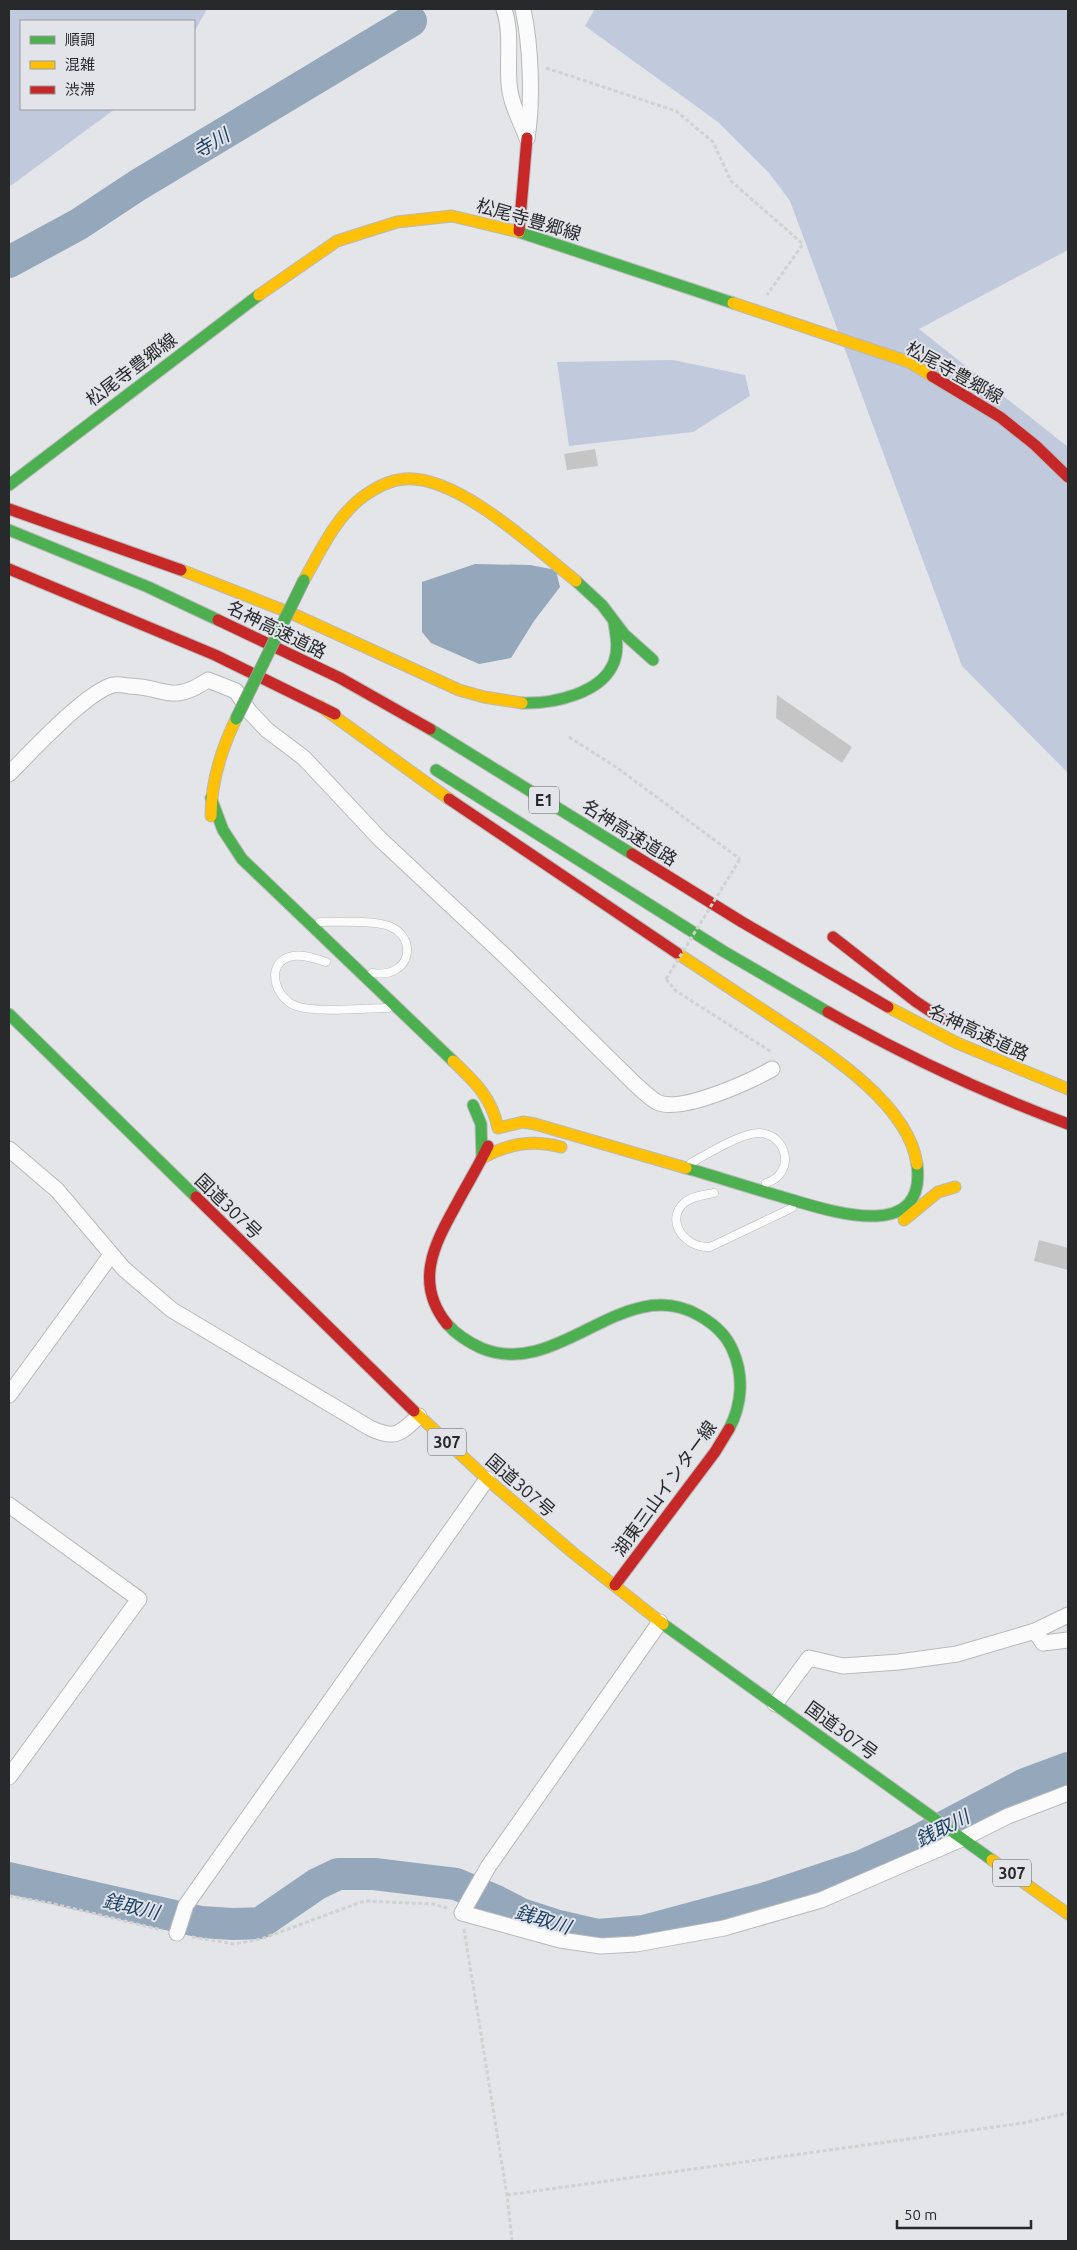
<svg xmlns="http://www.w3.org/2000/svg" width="1077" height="2250" font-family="Ubuntu,'Noto Sans JP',sans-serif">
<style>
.green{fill:#c1c9dc}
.water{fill:#95a7bb}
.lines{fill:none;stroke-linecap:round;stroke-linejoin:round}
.river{stroke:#95a7bb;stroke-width:32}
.building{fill:#c5c5c5}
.lane-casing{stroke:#b8b9bb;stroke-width:9}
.street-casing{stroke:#b8b9bb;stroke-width:17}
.fast-casing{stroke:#b8b9bb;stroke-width:13}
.slow-casing{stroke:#b8b9bb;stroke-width:13}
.jam-casing{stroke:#b8b9bb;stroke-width:13}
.path{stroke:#d0d1d1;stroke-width:3;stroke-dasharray:4 2.5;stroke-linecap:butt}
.lane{stroke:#fbfbfc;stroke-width:8}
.street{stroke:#fbfbfc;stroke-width:15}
.fast{stroke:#4caf50;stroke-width:11}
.slow{stroke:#ffc107;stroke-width:11}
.jam{stroke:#c62828;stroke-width:11}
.fast-bridge-casing{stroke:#9da196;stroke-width:13;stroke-linecap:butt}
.path-bridge{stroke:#d0d1d1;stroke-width:3;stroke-dasharray:4 2.5;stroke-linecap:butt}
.fast-bridge{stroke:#4caf50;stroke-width:11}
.labels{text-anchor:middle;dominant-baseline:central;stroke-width:4;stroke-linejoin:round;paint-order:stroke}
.shield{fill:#e2e4e9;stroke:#606164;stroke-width:1}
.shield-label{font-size:16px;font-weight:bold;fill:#28292b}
.street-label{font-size:18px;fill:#28292b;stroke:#e2e4e9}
.water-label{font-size:19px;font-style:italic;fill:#1b4167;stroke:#e2e4e9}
</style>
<rect width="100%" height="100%" fill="#e3e5e8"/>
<g class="green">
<path d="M9,9H207L194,32V21H21V109H115L9,187Z"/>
<path d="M595,9H1068V250L919,329L1068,447V773L962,666L790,201L769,173L718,122L585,26Z"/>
<path d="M673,360L745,375L750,396L693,432L569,446L557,362Z"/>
</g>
<path class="water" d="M475,564L530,565L556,570L560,587L534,621L511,658L479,664L431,643L422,632V582Z"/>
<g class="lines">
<g class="river">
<path d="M9,262L79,224L138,185L411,21"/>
<path d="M9,1878L201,1922L233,1924L260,1923L317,1884L338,1874H374L456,1884L496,1901L521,1914L555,1925L598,1935L644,1931L763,1899L859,1867L919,1840L1025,1784L1068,1768"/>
</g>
</g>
<g class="building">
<path d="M595,449L598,466L567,470L564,454Z"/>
<path d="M777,695L852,747L842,763L776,718Z"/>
<path d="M1039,1240L1068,1248V1270L1034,1261Z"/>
</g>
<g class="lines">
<g class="lane-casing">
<g id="lane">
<path d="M320,922C339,922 372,920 389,926C419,938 411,979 372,973"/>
<path d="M326,962C316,959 304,954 293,956C264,961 274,998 296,1006C315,1013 365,1008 388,1008"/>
<path d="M691,1163C707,1154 741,1133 759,1133C788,1134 796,1174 766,1183"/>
<path d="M714,1193C704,1195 692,1196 684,1203C664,1221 686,1249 710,1247L792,1208"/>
</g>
</g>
<g class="street-casing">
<g id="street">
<path d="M504,9C512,33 507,57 509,83C510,102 520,120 527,138"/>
<path d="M523,9C531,46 533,101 527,138"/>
<path d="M9,774C31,752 86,692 113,685C118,684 124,685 129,686C167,687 170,705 208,680L236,691L249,711L267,730L304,758L380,839L505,956L636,1085C642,1090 650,1098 657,1102C680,1114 751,1081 772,1069"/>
<path d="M9,1149L57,1190L124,1269L172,1310L370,1428C395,1440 400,1434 419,1416"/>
<path d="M9,1395L111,1255"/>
<path d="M9,1505L139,1599L9,1777"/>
<path d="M660,1622L488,1867L462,1913L560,1940L601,1946L636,1944L724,1928L821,1900L964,1838L1008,1816L1068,1793"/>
<path d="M1035,1631L1043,1643L1068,1640"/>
<path d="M775,1704L809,1658L843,1666L899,1662L957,1654L1035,1631L1068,1615"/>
<path d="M177,1933L186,1905L487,1479"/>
</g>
</g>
<g class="fast-casing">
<g id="fast">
<path d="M519,232L733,303"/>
<path d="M9,485L259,295"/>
<path d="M9,530L148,587L218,620"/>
<path d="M576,581L602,605L624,634L653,660"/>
<path d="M522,703C552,704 602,694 614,662C619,649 616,636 614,623"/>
<path d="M430,729L632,854"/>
<path d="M436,770L723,951L828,1012"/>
<path d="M211,798L223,830L242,859L453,1061"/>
<path d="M9,1014L196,1197"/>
<path d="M473,1105L481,1124L482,1158"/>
<path d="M686,1168C717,1177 748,1187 779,1196C821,1208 928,1248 917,1164"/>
<path d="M447,1324C456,1334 468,1342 481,1348C559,1381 624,1271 700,1316C714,1324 727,1336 733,1351C744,1376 742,1405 729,1429"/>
<path d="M663,1624L992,1860"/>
</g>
</g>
<g class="slow-casing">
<g id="slow">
<path d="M259,295L337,241L397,222L452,216L519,232"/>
<path d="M733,303L909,362L932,376"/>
<path d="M181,570L293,614L459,690L484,697L522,703"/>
<path d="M304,580C320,552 335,519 360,499C373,489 389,480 405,479C458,475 536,549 576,581"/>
<path d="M320,706L449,799"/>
<path d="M211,816C211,781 221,750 236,719"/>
<path d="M677,953C709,974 740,995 772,1016C820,1048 908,1101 917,1164"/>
<path d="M888,1007L957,1043L1068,1089"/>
<path d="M453,1061C474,1081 492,1098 498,1128L523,1122L535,1124L686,1168"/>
<path d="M482,1158C509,1144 531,1139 561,1147"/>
<path d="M904,1220L938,1192L955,1187"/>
<path d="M414,1411L487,1479L572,1552L663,1624"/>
<path d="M992,1860L1068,1914"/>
</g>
</g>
<g class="jam-casing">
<g id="jam">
<path d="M519,231L527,138"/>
<path d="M932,376L1000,417L1035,445L1068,477"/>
<path d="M9,509L181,570"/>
<path d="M9,569L215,655L335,714"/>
<path d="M218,620L340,678L430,729"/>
<path d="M449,799L677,953"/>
<path d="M632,854L742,922L888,1007"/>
<path d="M833,937L915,1001L942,1019"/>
<path d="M828,1012C905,1056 985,1093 1068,1124"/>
<path d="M196,1197L414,1411"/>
<path d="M447,1324C414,1283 434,1245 455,1207C466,1186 478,1167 488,1146"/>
<path d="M615,1585L715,1452L729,1429"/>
</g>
</g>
<g class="path">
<path d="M546,68L676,111L713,142L731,181L803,244L767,295"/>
<path d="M569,737L616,767L740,859"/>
<path d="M666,979L676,991L770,1051L771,1054"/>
<path d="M9,1896L50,1903L162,1930"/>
<path d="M464,1929L507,2195L512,2241"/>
<path d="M192,1937L235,1944L261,1939L364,1901L433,1904L447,1908"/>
<path d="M507,2195L1023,2123L1068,2113"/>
</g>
<use href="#lane" class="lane"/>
<use href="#street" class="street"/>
<use href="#fast" class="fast"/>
<use href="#slow" class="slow"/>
<use href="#jam" class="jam"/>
<g class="fast-bridge-casing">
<path id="fast-bridge" d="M236,719L304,580"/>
</g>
<path class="path-bridge" d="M666,979L740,859"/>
<use href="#fast-bridge" class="fast-bridge"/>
</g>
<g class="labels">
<g class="shield">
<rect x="529" y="786.5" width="30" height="27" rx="4"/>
<rect x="428" y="1428.5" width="38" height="27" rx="4"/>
<rect x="993" y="1859.5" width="38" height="27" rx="4"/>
</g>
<g class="shield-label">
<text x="544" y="800">E1</text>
<text x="447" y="1442">307</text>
<text x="1012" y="1873">307</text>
</g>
<g class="street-label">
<text transform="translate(529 219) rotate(16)">松尾寺豊郷線</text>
<text transform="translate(131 369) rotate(-37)">松尾寺豊郷線</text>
<text transform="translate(955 372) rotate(29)">松尾寺豊郷線</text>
<text transform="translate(277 629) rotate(26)">名神高速道路</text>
<text transform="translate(630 832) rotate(32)">名神高速道路</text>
<text transform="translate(979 1032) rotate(25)">名神高速道路</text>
<text transform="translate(229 1206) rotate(44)">国道307号</text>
<text transform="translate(521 1485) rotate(41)">国道307号</text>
<text transform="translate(664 1488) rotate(-54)">湖東三山インター線</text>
<text transform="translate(842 1730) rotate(36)">国道307号</text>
</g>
<g class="water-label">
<text transform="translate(211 143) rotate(-31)">寺川</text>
<text transform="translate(942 1828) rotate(-27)">銭取川</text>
<text transform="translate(131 1906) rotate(13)">銭取川</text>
<text transform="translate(543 1919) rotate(17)">銭取川</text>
</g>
</g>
<rect width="1077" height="2250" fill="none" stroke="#28292b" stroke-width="20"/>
<rect x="20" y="20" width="175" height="90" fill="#e2e4e9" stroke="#98999d"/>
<rect x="30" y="36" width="25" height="8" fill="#4caf50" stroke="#98999d"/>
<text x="65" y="45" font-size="15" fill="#28292b">順調</text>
<rect x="30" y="61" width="25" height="8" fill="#ffc107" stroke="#98999d"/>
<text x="65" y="70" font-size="15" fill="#28292b">混雑</text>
<rect x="30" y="86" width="25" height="8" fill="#c62828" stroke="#98999d"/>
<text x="65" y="95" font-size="15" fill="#28292b">渋滞</text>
<path d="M897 2220v8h134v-8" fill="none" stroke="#28292b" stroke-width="2.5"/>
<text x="904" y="2220" font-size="15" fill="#28292b" stroke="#e2e4e9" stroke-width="4" paint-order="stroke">50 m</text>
</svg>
